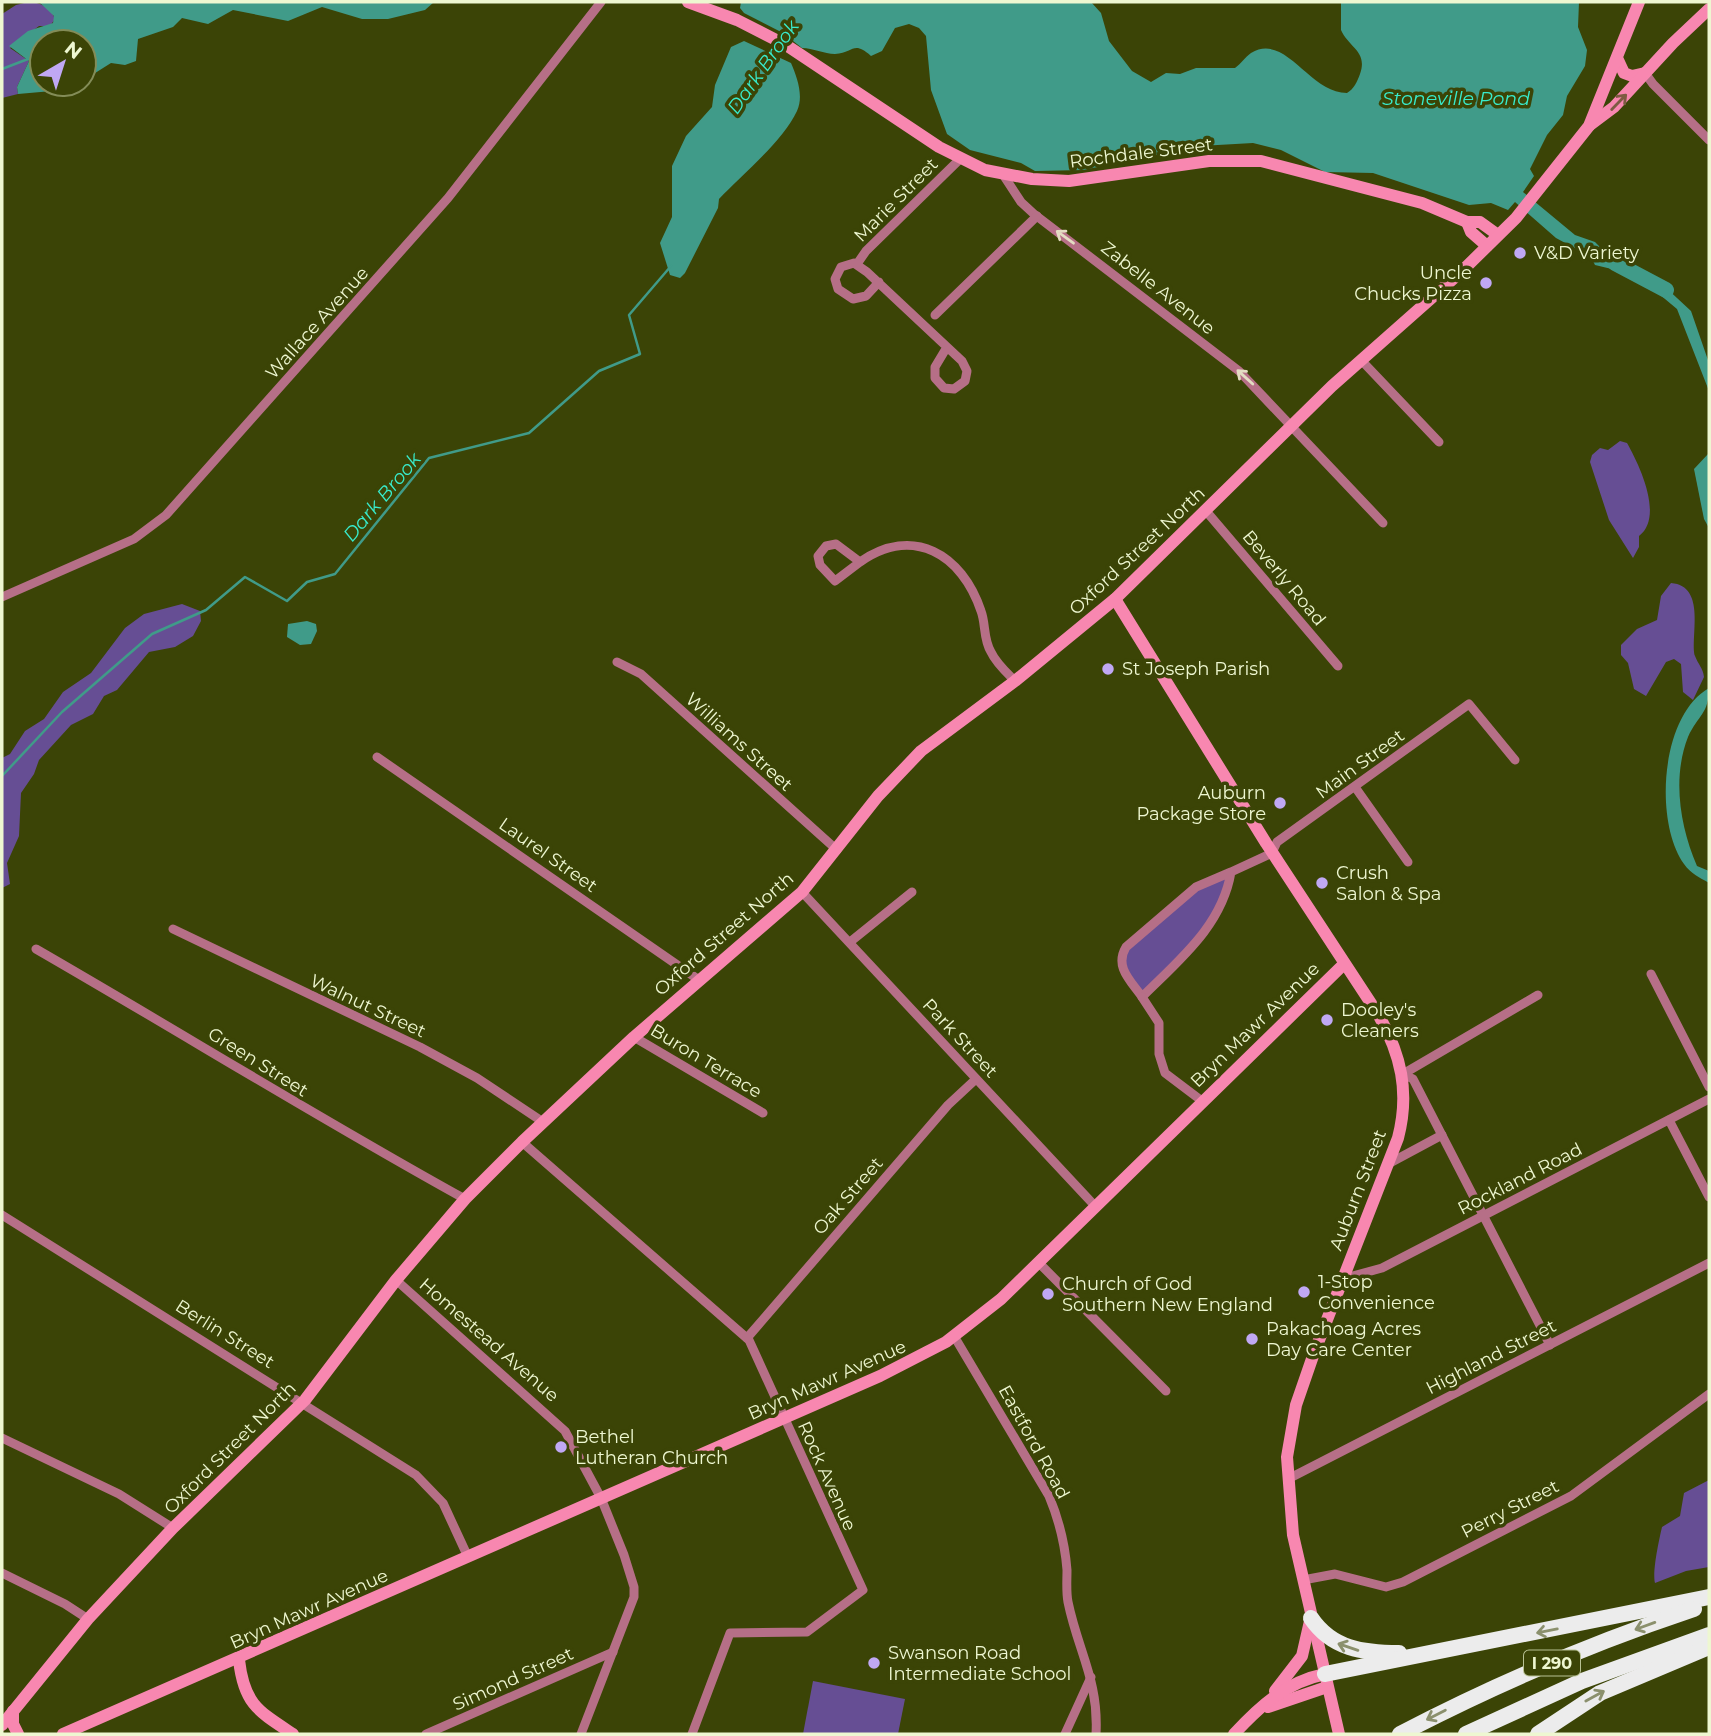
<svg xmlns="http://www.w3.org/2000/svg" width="1711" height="1736" font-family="Montserrat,sans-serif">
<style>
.green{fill:#664e94}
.water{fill:#409b89}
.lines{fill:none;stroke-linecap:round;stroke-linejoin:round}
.stream{stroke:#409b89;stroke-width:2.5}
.river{stroke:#409b89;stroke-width:16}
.street{stroke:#b66f87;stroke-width:9}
.secondary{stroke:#f887b0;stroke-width:12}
.highway{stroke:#ececec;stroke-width:16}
.oneway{stroke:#7d5b42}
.oneway2{stroke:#e3dcc2}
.oneway3{stroke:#8b906d}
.poi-dot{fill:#c0a8f4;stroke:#3b4406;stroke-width:2.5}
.labels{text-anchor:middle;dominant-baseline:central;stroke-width:7;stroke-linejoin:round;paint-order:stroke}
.shield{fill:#3b4406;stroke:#b8c194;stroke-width:2}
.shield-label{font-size:16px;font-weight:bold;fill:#eef7d1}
.street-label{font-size:18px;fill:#eef7d1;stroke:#3b4406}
.poi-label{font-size:18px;fill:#eef7d1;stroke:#3b4406;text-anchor:start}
.water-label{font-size:19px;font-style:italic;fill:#38ebcc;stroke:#3b4406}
</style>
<rect width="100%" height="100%" fill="#3b4406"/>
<g class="green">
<path d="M28,2C40,2 51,7 55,19L50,26H39L10,48L29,61L17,87L18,94L2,98V14L16,5Z"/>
<path d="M1620,441L1627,443C1640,466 1664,517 1639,536V547L1633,558L1609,520L1590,462L1592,455L1600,448L1608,450Z"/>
<path d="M1671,583C1707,586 1690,637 1695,656C1698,664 1703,668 1704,677L1693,700L1683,692L1681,664L1674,659L1666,662L1646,696L1634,689L1628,663L1621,655V645L1637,629L1657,620L1661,596Z"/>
<path d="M182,604L200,611L201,621L193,636L175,647L149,652L117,690L104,696L93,714L71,725L39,760L34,774L21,793L19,836L7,863L10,884L2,888V758L10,754L25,731L44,719L63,692L91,673L125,628L144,614Z"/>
<path d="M1231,872L1222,908L1142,997L1131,981L1122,953L1199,885Z"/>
<path d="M1709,1480V1567L1686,1571L1655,1583C1652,1572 1659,1540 1662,1527L1680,1516L1684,1493Z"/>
<path d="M813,1681L905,1699L898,1734H803Z"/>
</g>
<g class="water">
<path d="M39,2H434L425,10L388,19H362L322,7L288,21L233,10L208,24L182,18L173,27L138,39L136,61L125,65L111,63L84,80V42H42V84H70L52,91L18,94L17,87L29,61L9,46L28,31L53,23L54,16Z"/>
<path d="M741,2H1091L1101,13L1109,41L1132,71L1151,82L1166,73L1180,74L1196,68H1235C1241,64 1245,57 1251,53C1286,32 1309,93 1347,93C1354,89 1357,82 1360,74C1368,51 1349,48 1341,30V2H1579L1578,27L1587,50L1585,66L1567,96L1563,115L1547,135L1530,169L1534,176L1523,192L1575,235L1595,242L1613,260L1641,277L1663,285L1691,311L1709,363V391L1677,309L1653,289L1620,271L1595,265L1591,257L1556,238L1515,202L1508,210L1491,203L1469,205L1373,173L1325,172L1281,150L1253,143L1200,146L1083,170L1035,171L1021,163L970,150L947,134L931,90L926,36L919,28L909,24L895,28L882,51L871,56C853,40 854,53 835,54C824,54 813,48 802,48L783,33L744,13L740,8Z"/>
<path d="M744,41L791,63C797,77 804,96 797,111C783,141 742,175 719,199L718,208L685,273L680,278L670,275L660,243L672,217V166L686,136L712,107L715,85L731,47Z"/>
<path d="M1709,453V528L1704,519L1694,469Z"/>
<path d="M307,621L316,624L317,631L311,644L300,645L287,637L288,624Z"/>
<path d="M1709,688C1709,714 1698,715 1688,737C1672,778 1680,826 1697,866L1709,871V883C1699,877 1691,874 1684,864C1654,822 1660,716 1709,688Z"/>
</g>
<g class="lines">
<g class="stream">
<path d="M2,69L28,59"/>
<path d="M2,776L62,712L152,634L206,610L245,577L287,601L307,582L335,574L429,458L529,433L599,371L640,354L629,315L671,266"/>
</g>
<path class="river" d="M1615,263L1666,290"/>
<g class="street">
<path d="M1645,73L1653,84L1709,140"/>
<path d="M1004,176L1021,202L1034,214L1239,371L1383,523"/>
<path d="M857,264L866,251L960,159"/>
<path d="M879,282L866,296L853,299L838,289L835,279L841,267L854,263L867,272L962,361L967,371L965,381L954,389L944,388L935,378V367L947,347"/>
<path d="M935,315L1037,216"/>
<path d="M1361,360L1439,442"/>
<path d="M1206,511L1338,666"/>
<path d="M860,562L835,581L820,565L818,556L826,546L836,544L860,562C913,525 962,554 981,611C986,624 983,639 991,652C996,663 1006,672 1015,681"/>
<path d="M2,597L134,539L166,515L448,198L601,2"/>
<path d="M617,662L641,674L837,850"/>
<path d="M377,757L699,980"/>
<path d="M1355,787L1408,862"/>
<path d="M1231,872L1196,887L1126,947C1114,967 1131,981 1142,997C1179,960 1222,926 1231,872L1272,853L1277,842L1469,704L1515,760"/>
<path d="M802,892L1095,1206"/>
<path d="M173,929L420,1047L477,1078L543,1122"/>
<path d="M850,942L912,892"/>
<path d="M36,949C180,1032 320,1119 465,1199"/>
<path d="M1651,974L1709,1087"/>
<path d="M1142,997L1159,1023V1054L1165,1073L1202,1101"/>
<path d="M634,1037L763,1113"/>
<path d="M1403,1074L1413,1079L1550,1345"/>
<path d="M1403,1074L1538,995"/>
<path d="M1669,1120L1709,1197"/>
<path d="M522,1142L749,1340L863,1590L807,1632L730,1633L692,1734"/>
<path d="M1388,1164L1442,1135"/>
<path d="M2,1215L416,1475L443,1503L468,1557"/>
<path d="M1038,1262L1166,1391"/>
<path d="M1342,1279L1382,1268L1709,1099"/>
<path d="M396,1280L565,1431L601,1498L624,1555L634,1587V1597L581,1734"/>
<path d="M954,1336L1049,1496C1059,1520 1065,1544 1067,1570C1067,1581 1066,1592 1068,1602C1078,1651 1099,1681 1096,1734"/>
<path d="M747,1338L948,1105L976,1079"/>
<path d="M2,1438L119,1494L173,1528"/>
<path d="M1288,1479L1709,1263"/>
<path d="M2,1573L65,1604L88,1619"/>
<path d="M1303,1580L1335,1574L1386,1587L1403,1582L1571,1496L1709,1394"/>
<path d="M426,1734L613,1652"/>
<path d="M1065,1734L1091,1677"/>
</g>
<g class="secondary">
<path d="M688,2L737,20L786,45L939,147L985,170L1032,179L1069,181L1209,161H1261L1422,203L1467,222H1480L1498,235"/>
<path d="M1618,60L1624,73L1632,76L1645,73"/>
<path d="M1590,125L1614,107L1673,43L1709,9"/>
<path d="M1467,222L1471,232L1487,246"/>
<path d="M1115,599L1266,843L1378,1014C1401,1054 1410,1092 1398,1138L1314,1353L1296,1405L1287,1457L1293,1535L1339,1734"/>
<path d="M239,1660C244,1704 258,1711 293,1734"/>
<path d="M1275,1691L1302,1656L1310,1621"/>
<path d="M1268,1707L1327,1687"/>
<path d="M13,1711V1724L18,1734"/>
<path d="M2,1725L88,1619L173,1528L305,1400L396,1280L465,1199L522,1142L634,1037L802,892L878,796L921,751L1015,681L1115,599L1332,386L1462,271L1516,218L1589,126L1639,2"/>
<path d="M63,1734L880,1376L946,1342L1001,1299L1344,964"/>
<path d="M1234,1734C1260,1706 1286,1682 1325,1674"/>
</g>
<g class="highway">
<path d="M1311,1618C1332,1649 1363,1653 1399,1653"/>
<path d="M1325,1674L1709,1597"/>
<path d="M1400,1734C1494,1685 1592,1643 1694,1609"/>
<path d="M1466,1734L1582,1681L1709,1635"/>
<path d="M1538,1734L1600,1693L1709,1647"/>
</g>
</g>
<defs><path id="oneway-shaft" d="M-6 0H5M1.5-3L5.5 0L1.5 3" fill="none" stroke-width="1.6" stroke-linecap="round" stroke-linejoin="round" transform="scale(1.75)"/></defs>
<use class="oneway" href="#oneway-shaft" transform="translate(1619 102) rotate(-46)"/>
<g class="oneway2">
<use href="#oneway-shaft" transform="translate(1065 237) rotate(-144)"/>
<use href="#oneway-shaft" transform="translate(1245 377) rotate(-138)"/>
</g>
<g class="oneway3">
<use href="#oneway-shaft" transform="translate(1645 1626) rotate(160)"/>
<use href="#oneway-shaft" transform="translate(1547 1631) rotate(169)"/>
<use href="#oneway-shaft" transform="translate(1348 1647) rotate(-161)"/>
<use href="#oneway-shaft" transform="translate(1595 1696) rotate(-29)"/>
<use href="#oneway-shaft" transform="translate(1436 1715) rotate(153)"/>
</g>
<g class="poi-dot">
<circle cx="1520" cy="253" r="7"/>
<circle cx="1486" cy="283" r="7"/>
<circle cx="1108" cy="669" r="7"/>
<circle cx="1280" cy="803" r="7"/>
<circle cx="1322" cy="883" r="7"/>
<circle cx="1327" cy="1020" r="7"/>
<circle cx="1304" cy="1292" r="7"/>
<circle cx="1048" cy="1294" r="7"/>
<circle cx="1252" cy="1339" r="7"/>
<circle cx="561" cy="1447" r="7"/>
<circle cx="874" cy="1663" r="7"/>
</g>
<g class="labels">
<rect class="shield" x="1524" y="1650.5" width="56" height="25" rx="5"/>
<g class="shield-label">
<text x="1552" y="1663">I 290</text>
</g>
<g class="street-label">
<text transform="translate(1141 153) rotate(-7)">Rochdale Street</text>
<text transform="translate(896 200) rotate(-45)">Marie Street</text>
<text transform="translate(1158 288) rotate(38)">Zabelle Avenue</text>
<text transform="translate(317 323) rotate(-48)">Wallace Avenue</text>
<text transform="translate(1137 551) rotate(-43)">Oxford Street North</text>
<text transform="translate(1284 578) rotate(50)">Beverly Road</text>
<text transform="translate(739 742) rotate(42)">Williams Street</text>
<text transform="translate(1360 764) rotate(-36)">Main Street</text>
<text transform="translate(548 855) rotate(35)">Laurel Street</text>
<text transform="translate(724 934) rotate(-41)">Oxford Street North</text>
<text transform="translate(368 1006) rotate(25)">Walnut Street</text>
<text transform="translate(1255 1025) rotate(-44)">Bryn Mawr Avenue</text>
<text transform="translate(960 1038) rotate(47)">Park Street</text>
<text transform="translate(706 1061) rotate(31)">Buron Terrace</text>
<text transform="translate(258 1062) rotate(32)">Green Street</text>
<text transform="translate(1520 1179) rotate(-27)">Rockland Road</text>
<text transform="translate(1358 1190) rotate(-69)">Auburn Street</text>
<text transform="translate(848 1196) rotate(-49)">Oak Street</text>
<text transform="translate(225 1334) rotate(32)">Berlin Street</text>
<text transform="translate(489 1340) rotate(41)">Homestead Avenue</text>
<text transform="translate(1491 1357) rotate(-27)">Highland Street</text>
<text transform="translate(827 1380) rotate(-24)">Bryn Mawr Avenue</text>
<text transform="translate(1034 1442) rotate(61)">Eastford Road</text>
<text transform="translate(230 1448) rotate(-45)">Oxford Street North</text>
<text transform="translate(827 1476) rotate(66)">Rock Avenue</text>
<text transform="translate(1510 1509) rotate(-27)">Perry Street</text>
<text transform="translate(309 1609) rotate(-24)">Bryn Mawr Avenue</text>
<text transform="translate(513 1679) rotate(-24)">Simond Street</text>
</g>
<g class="poi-label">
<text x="1534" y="253">V&amp;D Variety</text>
<text x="1472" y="273" text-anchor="end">Uncle<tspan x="1472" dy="21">Chucks Pizza</tspan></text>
<text x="1122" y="669">St Joseph Parish</text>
<text x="1266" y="793" text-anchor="end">Auburn<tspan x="1266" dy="21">Package Store</tspan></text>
<text x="1336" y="873">Crush<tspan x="1336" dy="21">Salon &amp; Spa</tspan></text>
<text x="1341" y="1010">Dooley's<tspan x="1341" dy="21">Cleaners</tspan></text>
<text x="1318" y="1282">1-Stop<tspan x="1318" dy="21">Convenience</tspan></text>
<text x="1062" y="1284">Church of God<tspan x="1062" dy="21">Southern New England</tspan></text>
<text x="1266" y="1329">Pakachoag Acres<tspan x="1266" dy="21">Day Care Center</tspan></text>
<text x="575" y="1437">Bethel<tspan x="575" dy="21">Lutheran Church</tspan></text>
<text x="888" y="1653">Swanson Road<tspan x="888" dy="21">Intermediate School</tspan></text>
</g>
<g class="water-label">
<text transform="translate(763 67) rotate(-55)">Dark Brook</text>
<text x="1456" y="98">Stoneville Pond</text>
<text transform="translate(382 497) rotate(-50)">Dark Brook</text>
</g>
</g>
<rect width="1711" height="1736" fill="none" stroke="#eef7d1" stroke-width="7"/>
<g transform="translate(63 63) rotate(39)"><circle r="33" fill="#3b4406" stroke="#838c57" stroke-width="2"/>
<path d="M0-5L12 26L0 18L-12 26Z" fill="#c0a8f4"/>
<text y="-10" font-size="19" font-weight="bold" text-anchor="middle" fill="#eef7d1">N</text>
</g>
</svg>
